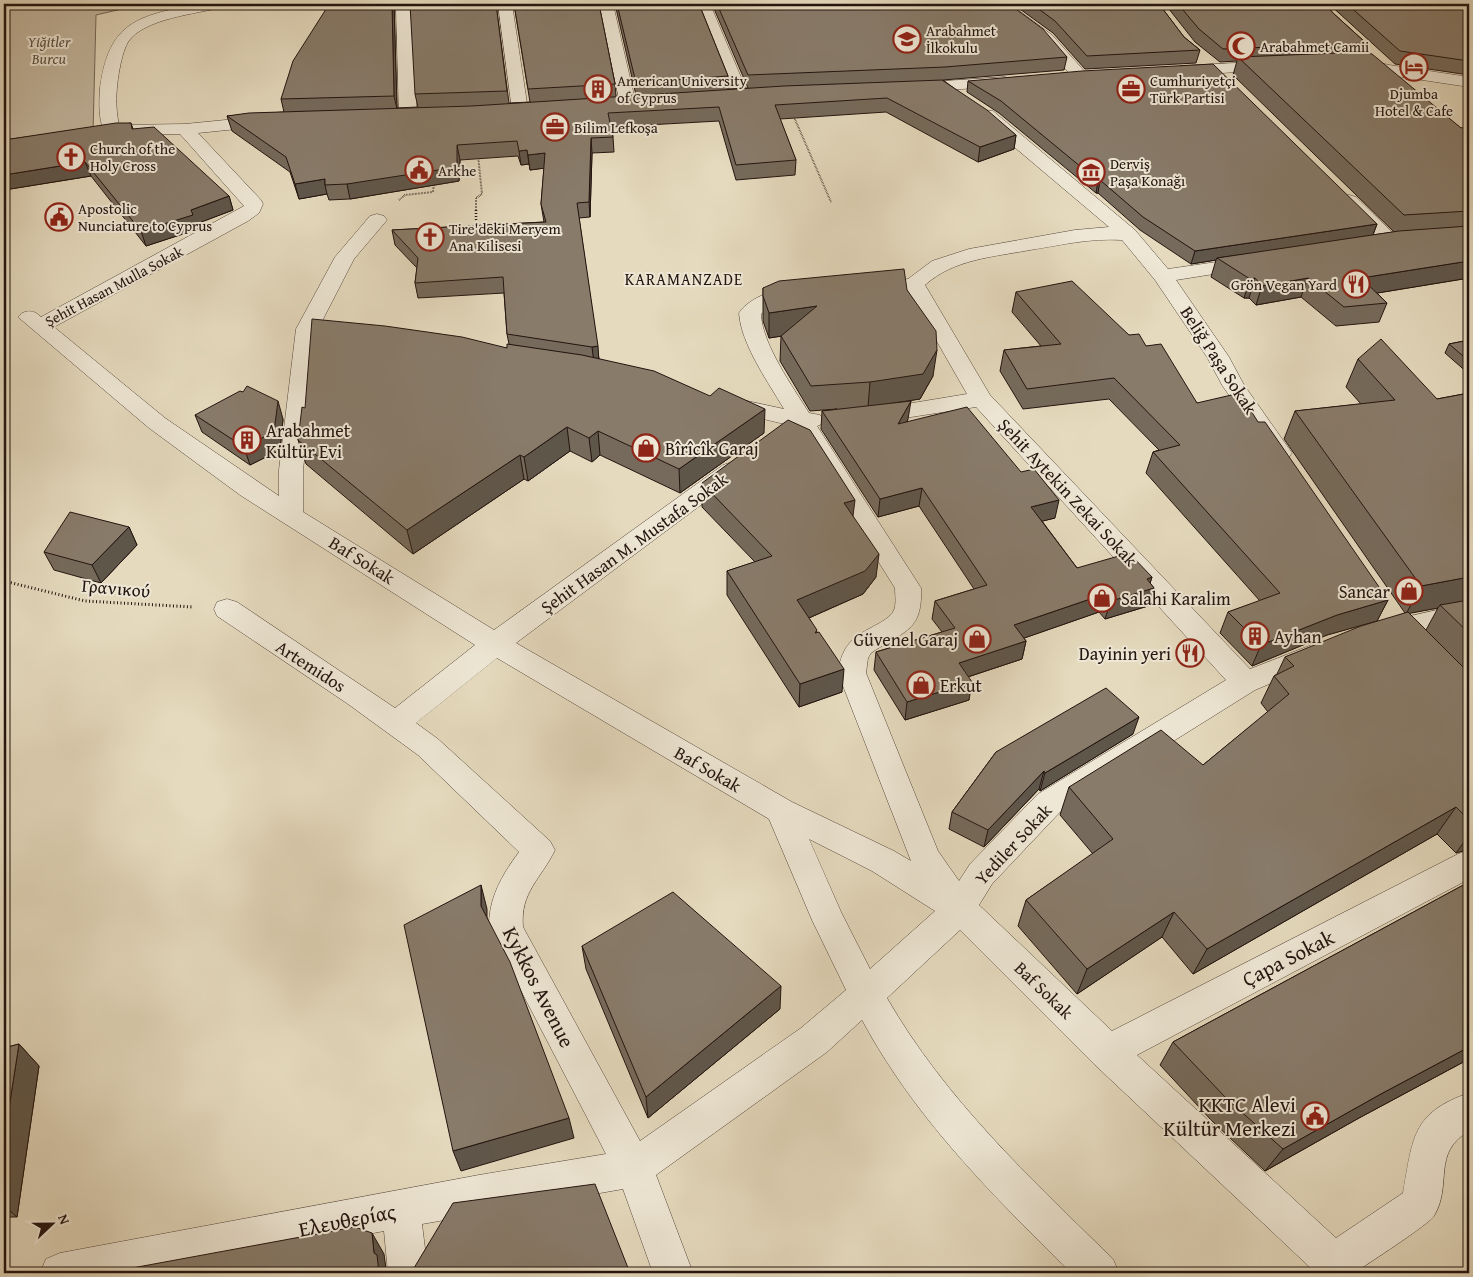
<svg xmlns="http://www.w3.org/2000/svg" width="1473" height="1277" font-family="'Gentium Book Plus',serif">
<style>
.green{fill:#c4b8a0;stroke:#746658}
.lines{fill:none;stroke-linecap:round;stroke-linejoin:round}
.minor-casing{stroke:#54463b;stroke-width:1}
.path-far2{stroke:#23140f;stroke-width:2;stroke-dasharray:0.5 1;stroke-linecap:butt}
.path-far1{stroke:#23140f;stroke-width:2.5;stroke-dasharray:1 2;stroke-linecap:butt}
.path{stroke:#23140f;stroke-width:3;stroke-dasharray:1 2.5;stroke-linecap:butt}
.minor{fill:#eee7d5;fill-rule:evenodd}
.wall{fill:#756a5b;stroke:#23140f;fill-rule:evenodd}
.shaded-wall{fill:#5f564a;stroke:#23140f}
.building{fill:#887b6a;stroke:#23140f}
.labels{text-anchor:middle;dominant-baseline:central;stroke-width:4;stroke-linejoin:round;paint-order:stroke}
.far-poi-label{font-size:15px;fill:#23140f;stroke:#eee7d5;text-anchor:start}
.far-park-label{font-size:15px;font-style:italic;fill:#5b4d42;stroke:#eee7d5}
.far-street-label{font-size:15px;fill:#23140f;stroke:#eee7d5}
.far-neighbourhood-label{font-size:16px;letter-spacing:1px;fill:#23140f;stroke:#eee7d5}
.street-label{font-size:18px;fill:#23140f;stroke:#eee7d5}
.poi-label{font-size:18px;fill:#23140f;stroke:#eee7d5;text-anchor:start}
.near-street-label{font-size:21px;fill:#23140f;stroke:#eee7d5}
.near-poi-label{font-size:21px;fill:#23140f;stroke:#eee7d5;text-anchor:end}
</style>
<rect width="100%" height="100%" fill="#e5dabe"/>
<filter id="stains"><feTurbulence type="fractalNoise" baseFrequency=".004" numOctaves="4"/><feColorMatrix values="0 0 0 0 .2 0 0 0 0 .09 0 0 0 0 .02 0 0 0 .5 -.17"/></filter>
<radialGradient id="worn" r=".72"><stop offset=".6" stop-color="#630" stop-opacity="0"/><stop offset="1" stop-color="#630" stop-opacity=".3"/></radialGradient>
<path class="green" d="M4,4H143L96,15L93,133L4,144Z"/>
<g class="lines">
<g class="minor-casing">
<g id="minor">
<path d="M198,4H225L223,7C197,14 144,18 128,42C123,51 121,62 119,72C116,90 115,107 119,125L185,124L266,116L272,117L275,121L272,125L266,126L198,133L261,200L263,204L259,213L248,221L54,327L165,418L279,496V470L296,329L335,257L370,216L377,214L384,216L387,220L354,259L318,329L303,470V512L494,630L723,465L732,462L741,465L744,470L741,475L516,643L792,802L894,851L911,861L838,673C842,644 853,637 878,624C883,621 890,617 893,612C897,605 895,596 895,588L793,426L721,409L718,404L721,399L729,397L784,409C768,382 741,344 739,313C752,294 785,285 806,291L809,295L806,299C790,303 774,302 761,314C762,344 793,387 809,413L820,415L824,420L820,425L817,426L921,588C923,633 902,631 871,653L868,658L866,673L938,851L959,881L970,864L1038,794L1226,680L976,407L872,423L864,421L860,416L864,411L967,394L908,291L870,295L863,293L860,289L863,285L908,279L932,261L969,249L1075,230L1109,227L981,119L978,115L981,111H993L1135,230L1168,269L1251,257L1258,259L1261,263L1258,267L1176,280L1229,357L1244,385L1292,453L1288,458L1280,461L1272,458L1222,385L1207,357L1155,280L1122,240C1090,238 1061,245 1030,250C993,257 954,259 925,285L990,395L1250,669L1314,644L1324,647L1328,654L1324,661L1255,690L1060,812L992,884L979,905L1112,1031L1458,854L1469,850V879L1137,1055L1336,1238L1403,1193C1413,1139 1411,1113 1469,1093V1131C1431,1153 1453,1185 1434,1216C1429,1224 1375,1259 1363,1267L1365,1273H1316L1094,1064L960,930L887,998C945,1099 1030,1178 1113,1259L1119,1273H1071C992,1194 916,1120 862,1020L827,1052L656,1175L693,1273H653L623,1189L422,1224L428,1273H388L384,1231L164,1273H40L46,1259L60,1253L479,1175L606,1154L489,929C488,899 502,875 519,852L418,755L348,704L217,616L214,609L217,602L227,599L237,602L395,708L475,645L240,495L149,428L18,317L22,313C30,310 35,311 41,317L244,206L180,134L112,135L106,134C98,122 99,102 100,88C109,21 138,16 198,4ZM497,658L769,819L812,920L846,990L801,1028L640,1141L523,927C520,892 541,879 555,850L550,841L438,739L416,723ZM809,839L872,871L935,911L870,969L842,914Z"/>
<path d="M396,4H410L417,116L414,120L408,121L402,120L399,116Z"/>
<path d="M498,4H512L528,110L526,114H514L512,110Z"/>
<path d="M599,4H613L636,104L634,108H622L620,104Z"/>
<path d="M696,4H710L749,96L747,100H735L733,96Z"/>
<path d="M994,4H1010L1052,35L1086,73L1088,76L1086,79H1074L1042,41Z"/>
<path d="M1355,57L1389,65L1469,77V87L1389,75L1349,65L1347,62L1349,59Z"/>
<path d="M1272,61L1278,63L1280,66L1278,69L1180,76L1174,74L1172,71L1174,68L1180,66Z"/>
<path d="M1005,77L1011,79L1013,82L1011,85L913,93L907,92L905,88L907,84L913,83Z"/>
<path d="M1349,195L1356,197L1398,238L1401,242L1398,246L1391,248L1384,246L1342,205L1340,201L1342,197Z"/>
<path d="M1469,603V623L1383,642L1373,639L1369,632L1373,625L1383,622Z"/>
</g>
</g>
<g class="path-far2">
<path d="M793,115L831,202"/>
<path d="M399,200L405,195L433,192L434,182"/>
<path d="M476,211V198L482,194L478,155"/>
</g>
<path class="path-far1" d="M476,210V228"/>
<path class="path" d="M4,581L85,601L193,607"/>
<use href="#minor" class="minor"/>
</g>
<g class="wall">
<path d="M394,4L397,108L418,107L415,94L496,4L509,103L530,102L514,4H599L615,84L616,96L636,95L615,4H699L728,76V89L748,88L712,4H1009L1067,57L1064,70L943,80L1016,135L1014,149L978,162L886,112L780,119L796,160L795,175L736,180L719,121L611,127L613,137L614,152L592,153L590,217L579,218L599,359L764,433L680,493L600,455L592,462L570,451L528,481L524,479L413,554L306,464L298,440L305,408L507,348L509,344L507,334L504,293L418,298L415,283L417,268L395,245L392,230L544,222L541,204L544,168L530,170L529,164L521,165L518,156L460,160L459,181L350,199L329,200L327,194L299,199L290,172L232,131L227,116L284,112L281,99Z"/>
<path d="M1013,4H1159L1184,37L1200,50L1196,63L1085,69L1053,33Z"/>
<path d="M1165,4H1325L1333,13L1366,43L1362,52L1461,128L1469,130V278L1377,293L1387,303L1379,322L1336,326L1301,297L1256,305L1249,298H1244L1211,277L1216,260L1191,264L1140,230L1098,193H1096L999,113L967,92L968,81L1377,224L1373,235L1394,232L1233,75L1237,61L1220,62L1195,42Z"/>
<path d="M1329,4H1469V75L1395,64Z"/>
<path d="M131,123L133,129L229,196L233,210L196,224L198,229L146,246L91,176L4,190V140Z"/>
<path d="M763,288L907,290L933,376L920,399L893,403L908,419L907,421L1055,518L1042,521L1077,568L1152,577L1150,583L1154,588L1148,606L1105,619L1099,612L1024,638L1026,641L1022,659L968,677L969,700L905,720L874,670L876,652L942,632L932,619L935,601L974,589L919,506L878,517L821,429L822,411L837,409L810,411L780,361L781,336L769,338L763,321Z"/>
<path d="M1016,292L1129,335L1146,346L1197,403L1258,422L1388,600L1377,621L1327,635L1252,666L1220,633L1228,612L1260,601L1146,473L1153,452L1159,450L1109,399L1023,409L1000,371L1004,350L1041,346L1012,312Z"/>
<path d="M1469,340V374L1445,353L1449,344Z"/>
<path d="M1358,359L1437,399L1469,393V849L1456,853L1437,834L1193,974L1162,937L1077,994L1018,926L1026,900L1093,854L1060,815L1069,787L1203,765L1268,712L1261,703L1274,676L1277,674L1285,657L1405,613L1284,439L1295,411L1361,404L1346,387ZM1438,608L1426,630L1409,613Z"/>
<path d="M195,415L283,419L280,450L250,465L202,432Z"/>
<path d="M702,483L853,516L876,577L863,594L809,618L817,632L842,692L799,707L727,595V571L755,562L702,507Z"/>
<path d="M129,527L137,545L101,583L54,570L44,552Z"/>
<path d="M1133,734L1040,791L1039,789L984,847L949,829L952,812L996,752Z"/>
<path d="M1469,882V1059L1359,1118L1265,1171L1211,1120L1160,1065L1173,1042Z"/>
<path d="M582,946L780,1009L648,1118L586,969Z"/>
<path d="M19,1044L39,1066L17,1217H4V1048Z"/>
</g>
<g class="shaded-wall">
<path d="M392,4H394L397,109L394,96Z"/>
<path d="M1016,135L1014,149L978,162L980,147Z"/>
<path d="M591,138L592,153L590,217L589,202Z"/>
<path d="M457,145L460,160L459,181L350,199L347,184Z"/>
<path d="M527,150L529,164L521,165L519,151Z"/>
<path d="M545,153L546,168L530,170L528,155Z"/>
<path d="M85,162L91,176L4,190V175Z"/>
<path d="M325,179V185L327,194L299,199L295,184Z"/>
<path d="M1100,180L1098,193H1096L1098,181Z"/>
<path d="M229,196L233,210L196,224L198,229L146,246L141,231L191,210Z"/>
<path d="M1377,224L1372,237L1217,258L1216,260L1191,264L1195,251Z"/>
<path d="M1469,261V278L1353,297L1361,278Z"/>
<path d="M1255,278L1249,298H1244L1250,279Z"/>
<path d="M1308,278L1301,297L1256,305L1262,286Z"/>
<path d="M817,306L816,331L769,338V313Z"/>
<path d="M598,346L599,362L594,363L592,347Z"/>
<path d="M937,350L933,376L920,399L868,407L870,382Z"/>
<path d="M278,401L283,419L280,450L250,465L244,447Z"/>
<path d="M911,401L908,419L896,441L898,424Z"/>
<path d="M765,409L764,433L680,493L679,469Z"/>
<path d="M567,427L570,451L528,481L524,457Z"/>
<path d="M598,431L600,455L592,462L589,438Z"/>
<path d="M520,455L524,479L413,554L407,530Z"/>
<path d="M922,488L919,506L878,517L880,499Z"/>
<path d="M855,500L852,524L844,503Z"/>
<path d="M1059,500L1055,518L1027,525L1031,507Z"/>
<path d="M129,527L137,545L101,583L92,565Z"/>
<path d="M879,554L876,577L863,594L795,624L797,600Z"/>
<path d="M1152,577L1148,590L1154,588L1148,606L1105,619L1111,601L1147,579Z"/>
<path d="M1469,577V602L1440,605L1438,608L1406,614L1421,586Z"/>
<path d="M1105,594L1099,612L1010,643L1014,625Z"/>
<path d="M1388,600L1377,621L1327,635L1252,666L1261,645L1337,615Z"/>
<path d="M1026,641L1022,659L955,681L959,663Z"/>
<path d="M844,669L842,692L799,707L800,684Z"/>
<path d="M972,682L969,700L905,720L907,702Z"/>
<path d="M1139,717L1133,734L1040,791L1045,773Z"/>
<path d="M1044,771L1039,789L984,847L988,830Z"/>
<path d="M1456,807L1437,834L1193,974L1207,949Z"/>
<path d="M1469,835V849L1456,853Z"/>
<path d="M481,885L487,909V930L481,906Z"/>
<path d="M1174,912L1162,937L1077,994L1087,969Z"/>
<path d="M781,986L780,1009L648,1118L646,1097Z"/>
<path d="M19,1044L39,1066L17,1217L4,1206V1140Z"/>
<path d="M1469,1047V1059L1359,1118L1265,1171L1283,1149L1379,1095Z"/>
<path d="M569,1118L574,1138L461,1171L453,1151Z"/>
<path d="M372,1233L384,1254L386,1269L388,1273H379L374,1253Z"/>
</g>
<g class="building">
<path d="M355,4H392L394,96L281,99L293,61L328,6Z"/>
<path d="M410,4H496L507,91L415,94Z"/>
<path d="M514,4H599L615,84L528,89Z"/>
<path d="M617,4H699L728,76L636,83Z"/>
<path d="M717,4H1009L1043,29L1067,57L945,67L748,75Z"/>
<path d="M1032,4H1159L1184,37L1200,50L1087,56L1055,21Z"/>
<path d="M1178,4H1325L1333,13L1366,43L1223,49L1199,29Z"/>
<path d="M1347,4H1469V61L1400,51Z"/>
<path d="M1364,52L1372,54L1461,128L1466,127L1469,130V211L1404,215L1238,57Z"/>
<path d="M1213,64L1377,224L1195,251L1143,217L1100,180L1098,181L1001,101L968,81L1082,71Z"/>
<path d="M942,80L987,110L1016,135L980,147L887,98L775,105L796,160L736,165L719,107L608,113L613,137L591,138L589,202L577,203L598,346L592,347L507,334L503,277L415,283L418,258L392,230L546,222L541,204L545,153L528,155L527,150L519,151L517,141L457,145V167L347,184L325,185V179L295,184L286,157L227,116L249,113L472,106L784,86Z"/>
<path d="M116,123H131L132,129L154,127L229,196L191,210L193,215L141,231L85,162L4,175V140Z"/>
<path d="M1469,226V261L1361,278L1387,303L1344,307L1308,278L1262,286L1255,278L1250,279L1217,258L1399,231Z"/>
<path d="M904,269L907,290L936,331L937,350L923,374L870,382L811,386L781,336L817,306L769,313L763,296V288L779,281Z"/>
<path d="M1072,281L1129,335L1139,334L1146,346L1161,344L1197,403L1240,393L1258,422H1265L1388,600L1337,615L1261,645L1228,612L1280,593L1153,452L1180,445L1114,378L1027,389L1004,350L1061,344L1016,292Z"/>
<path d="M312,319L385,326L462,337L507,348V344L582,355L654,371L710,396L719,388L765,409L679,469L598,431L589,438L567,427L524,457L520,455L407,530L298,440L302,407L305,408Z"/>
<path d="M1381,339L1437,399L1469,393V577L1421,586L1295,411L1395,400L1358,359Z"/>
<path d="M1469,340V361L1449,344Z"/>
<path d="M247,386L278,401L274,432L244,447L195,415L240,391L243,392Z"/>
<path d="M911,401L898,424L967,407L1021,472L1034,469L1059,500L1031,507L1077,568L1129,553L1152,577L1147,579L1154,588L1111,601L1105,594L1014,625L1026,641L959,663L972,682L907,702L876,652L955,628L935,601L987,585L922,488L880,499L822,411Z"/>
<path d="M788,420L810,430L855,500L844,503L879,554L865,571L797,600L817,630L815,633L819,632L844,669L800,684L727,571L772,556L702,483Z"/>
<path d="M70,512L129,527L92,565L44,552Z"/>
<path d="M1469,600V633L1440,605Z"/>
<path d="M1408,612L1469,673V820L1456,807L1207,949L1174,912L1087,969L1026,900L1113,839L1069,787L1161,730L1203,765L1289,694L1274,676L1294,666L1285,657L1361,626Z"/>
<path d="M1106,688L1139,717L1045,773L1044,771L988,830L952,812L996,752Z"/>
<path d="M1469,882V1047L1379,1095L1283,1149L1226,1098L1173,1042Z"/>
<path d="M481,885V906L510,962L569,1118L453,1151L404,925Z"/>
<path d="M673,892L781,986L646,1097L582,946Z"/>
<path d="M19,1044L4,1140V1048Z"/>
<path d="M595,1184L630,1273H411L453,1203Z"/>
<path d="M355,1227L372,1233L374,1253L377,1255L379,1273H105Z"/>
</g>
<defs>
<g id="school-ring" transform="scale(1.4375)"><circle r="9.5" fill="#eee7d5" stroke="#8f2418" stroke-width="1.5"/><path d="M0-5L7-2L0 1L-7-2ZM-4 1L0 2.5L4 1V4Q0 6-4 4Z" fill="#8f2418"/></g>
<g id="mosque-ring" transform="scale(1.4375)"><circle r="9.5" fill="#eee7d5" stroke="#8f2418" stroke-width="1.5"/><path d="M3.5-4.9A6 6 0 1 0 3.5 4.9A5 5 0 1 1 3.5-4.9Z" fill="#8f2418"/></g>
<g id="hotel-ring" transform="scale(1.4375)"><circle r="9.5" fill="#eee7d5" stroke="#8f2418" stroke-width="1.5"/><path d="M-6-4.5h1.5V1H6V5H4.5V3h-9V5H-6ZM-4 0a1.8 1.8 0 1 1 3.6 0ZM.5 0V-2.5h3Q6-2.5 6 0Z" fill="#8f2418"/></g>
<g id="building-ring" transform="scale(1.4375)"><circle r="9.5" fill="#eee7d5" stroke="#8f2418" stroke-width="1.5"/><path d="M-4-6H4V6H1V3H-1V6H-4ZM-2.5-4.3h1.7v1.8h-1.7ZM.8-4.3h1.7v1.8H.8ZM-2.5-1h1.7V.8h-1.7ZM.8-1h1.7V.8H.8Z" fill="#8f2418"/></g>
<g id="office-ring" transform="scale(1.4375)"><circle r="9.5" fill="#eee7d5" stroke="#8f2418" stroke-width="1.5"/><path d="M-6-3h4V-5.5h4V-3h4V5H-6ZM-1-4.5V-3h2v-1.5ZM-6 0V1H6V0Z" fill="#8f2418"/></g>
<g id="church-ring" transform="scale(1.4375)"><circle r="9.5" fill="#eee7d5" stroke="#8f2418" stroke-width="1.5"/><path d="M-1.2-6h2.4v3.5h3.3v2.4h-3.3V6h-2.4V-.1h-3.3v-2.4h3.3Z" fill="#8f2418"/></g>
<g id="civic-ring" transform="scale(1.4375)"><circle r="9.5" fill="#eee7d5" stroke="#8f2418" stroke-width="1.5"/><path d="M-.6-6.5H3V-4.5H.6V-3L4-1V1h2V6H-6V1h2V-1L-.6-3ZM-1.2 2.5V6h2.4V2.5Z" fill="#8f2418"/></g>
<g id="museum-ring" transform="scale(1.4375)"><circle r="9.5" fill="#eee7d5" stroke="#8f2418" stroke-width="1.5"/><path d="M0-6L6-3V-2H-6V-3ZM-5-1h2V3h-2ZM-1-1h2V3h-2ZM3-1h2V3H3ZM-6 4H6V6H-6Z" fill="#8f2418"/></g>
<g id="restaurant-ring" transform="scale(1.4375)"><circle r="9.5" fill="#eee7d5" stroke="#8f2418" stroke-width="1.5"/><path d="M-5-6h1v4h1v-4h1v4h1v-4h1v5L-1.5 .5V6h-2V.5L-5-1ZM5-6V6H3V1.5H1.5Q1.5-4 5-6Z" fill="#8f2418"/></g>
<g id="shop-ring" transform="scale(1.4375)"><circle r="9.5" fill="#eee7d5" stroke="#8f2418" stroke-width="1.5"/><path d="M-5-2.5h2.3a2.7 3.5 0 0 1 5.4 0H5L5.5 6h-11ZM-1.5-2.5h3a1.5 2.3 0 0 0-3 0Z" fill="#8f2418"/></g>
</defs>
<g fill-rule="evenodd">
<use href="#school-ring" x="907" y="39"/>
<use href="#mosque-ring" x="1241" y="46"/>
<use href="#hotel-ring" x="1414" y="67"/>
<use href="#building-ring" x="598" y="89"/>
<use href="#office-ring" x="1131" y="89"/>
<use href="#office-ring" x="555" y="127"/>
<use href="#church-ring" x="71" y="157"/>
<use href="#civic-ring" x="419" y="170"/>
<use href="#museum-ring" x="1091" y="172"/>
<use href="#civic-ring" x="59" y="217"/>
<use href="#church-ring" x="430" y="237"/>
<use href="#restaurant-ring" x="1356" y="284"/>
<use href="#building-ring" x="247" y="440"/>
<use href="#shop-ring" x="646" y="448"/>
<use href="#shop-ring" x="1409" y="591"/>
<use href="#shop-ring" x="1102" y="598"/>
<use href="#building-ring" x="1255" y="636"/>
<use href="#shop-ring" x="977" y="639"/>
<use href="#restaurant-ring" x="1190" y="653"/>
<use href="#shop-ring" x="921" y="685"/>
<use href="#civic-ring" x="1315" y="1116"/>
</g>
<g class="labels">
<g class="far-poi-label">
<text x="926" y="30">Arabahmet<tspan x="926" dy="17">İlkokulu</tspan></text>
<text x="1260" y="46">Arabahmet Camii</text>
<text x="617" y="80">American University<tspan x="617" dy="17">of Cyprus</tspan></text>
<text x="1150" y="80">Cumhuriyetçi<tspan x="1150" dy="17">Türk Partisi</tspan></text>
<text x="1414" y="93" text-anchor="middle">Djumba<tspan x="1414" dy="17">Hotel &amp; Cafe</tspan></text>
<text x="574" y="127">Bilim Lefkoşa</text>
<text x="90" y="148">Church of the<tspan x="90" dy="17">Holy Cross</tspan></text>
<text x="1110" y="163">Derviş<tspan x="1110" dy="17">Paşa Konağı</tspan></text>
<text x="438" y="170">Arkhe</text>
<text x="78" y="208">Apostolic<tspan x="78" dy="17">Nunciature to Cyprus</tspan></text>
<text x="449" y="228">Tire'deki Meryem<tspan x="449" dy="17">Ana Kilisesi</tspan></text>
<text x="1337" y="284" text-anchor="end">Grön Vegan Yard</text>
</g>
<g class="far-park-label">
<text x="49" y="41">Yiğitler<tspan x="49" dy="17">Burcu</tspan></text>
</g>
<g class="far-street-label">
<text transform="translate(114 286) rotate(-28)">Şehit Hasan Mulla Sokak</text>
</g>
<g class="far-neighbourhood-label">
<text x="684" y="279">KARAMANZADE</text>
</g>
<g class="street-label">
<text transform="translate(1219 360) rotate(57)">Beliğ Paşa Sokak</text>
<text transform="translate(1068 492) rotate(47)">Şehit Aytekin Zekai Sokak</text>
<text transform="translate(634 543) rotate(-36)">Şehit Hasan M. Mustafa Sokak</text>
<text transform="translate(362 560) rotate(32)">Baf Sokak</text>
<text transform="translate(116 588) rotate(5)">Γρανικού</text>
<text transform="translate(311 666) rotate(33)">Artemidos</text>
<text transform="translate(708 769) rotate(30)">Baf Sokak</text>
<text transform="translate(1013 844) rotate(-47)">Yediler Sokak</text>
<text transform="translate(1044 990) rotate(44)">Baf Sokak</text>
</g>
<g class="poi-label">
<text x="266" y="430">Arabahmet<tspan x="266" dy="21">Kültür Evi</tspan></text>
<text x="665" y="448">Bîrîcîk Garaj</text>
<text x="1390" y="591" text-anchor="end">Sancar</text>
<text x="1121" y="598">Salahi Karalim</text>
<text x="1274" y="636">Ayhan</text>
<text x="958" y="639" text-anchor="end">Güvenel Garaj</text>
<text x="1171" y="653" text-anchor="end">Dayinin yeri</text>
<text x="940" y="685">Erkut</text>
</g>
<g class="near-street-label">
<text transform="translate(1288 958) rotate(-27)">Çapa Sokak</text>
<text transform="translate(539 987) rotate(63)">Kykkos Avenue</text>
<text transform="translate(347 1220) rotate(-11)">Ελευθερίας</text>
</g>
<g class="near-poi-label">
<text x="1296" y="1104">KKTC Alevi<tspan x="1296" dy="24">Kültür Merkezi</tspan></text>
</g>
</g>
<rect width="1473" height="1277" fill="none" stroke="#e5dabe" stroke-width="20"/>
<rect x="5" y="5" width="1463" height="1267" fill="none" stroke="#23140f" stroke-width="2.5"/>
<rect x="10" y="10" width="1453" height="1257" fill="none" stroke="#23140f"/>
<g transform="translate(52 1224) rotate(68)" stroke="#eee7d5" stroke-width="4" paint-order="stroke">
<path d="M0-4L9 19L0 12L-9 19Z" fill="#23140f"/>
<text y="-8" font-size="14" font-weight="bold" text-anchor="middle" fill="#23140f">N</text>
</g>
<rect width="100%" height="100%" filter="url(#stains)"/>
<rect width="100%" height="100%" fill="url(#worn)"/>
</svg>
